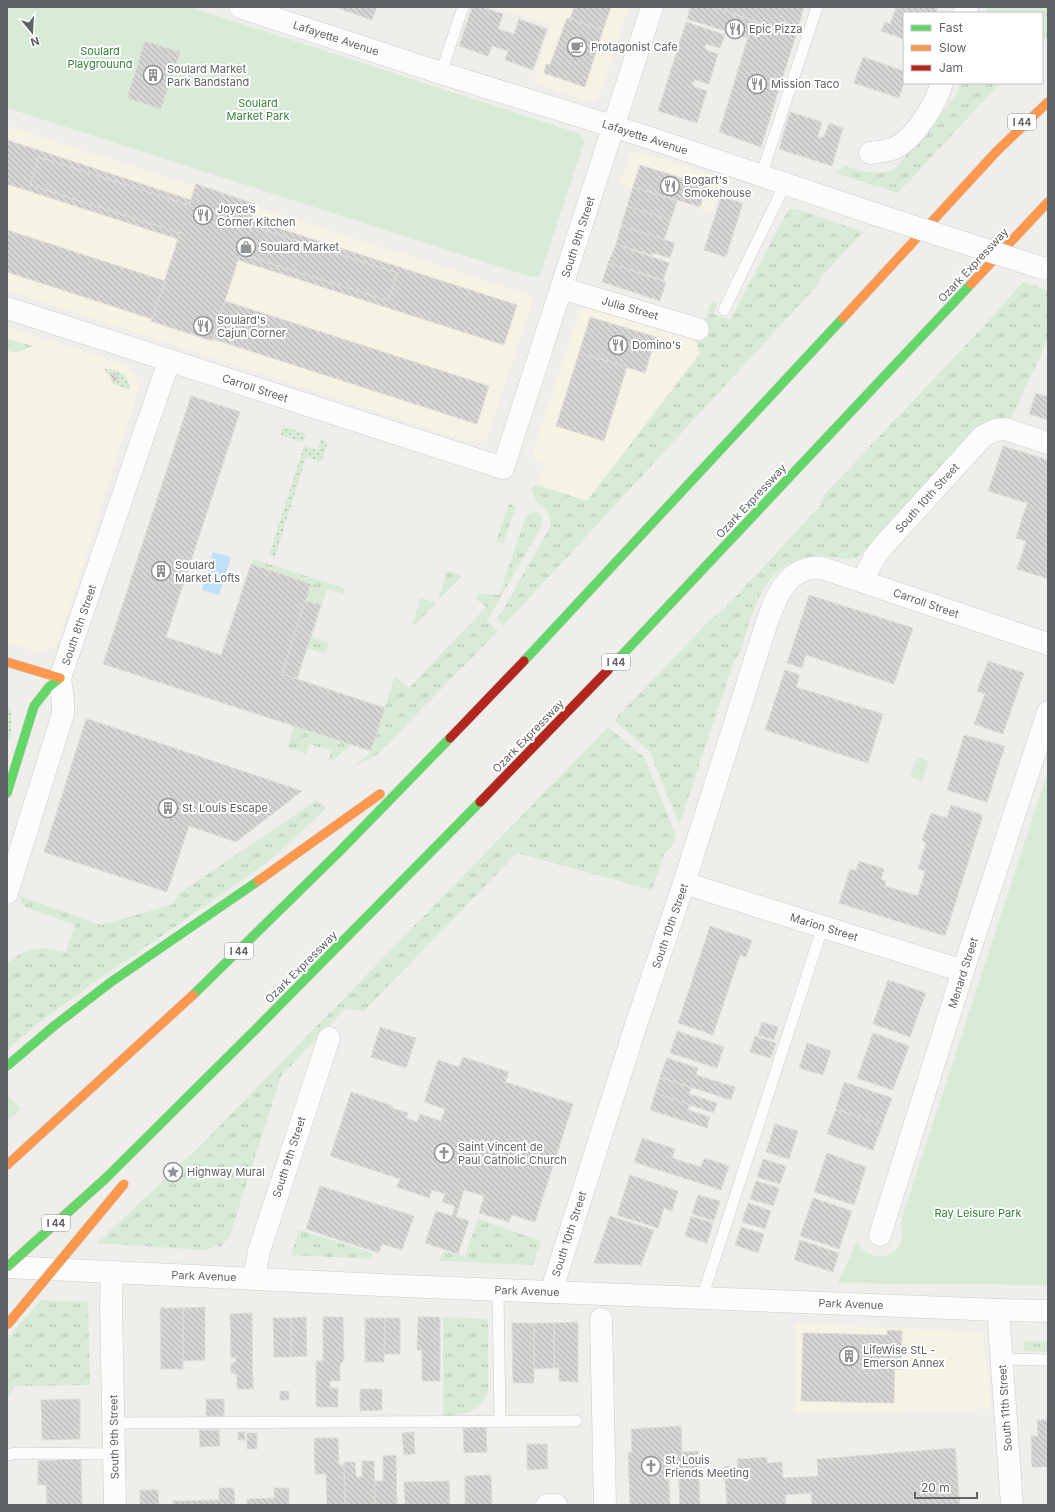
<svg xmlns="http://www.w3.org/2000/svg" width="1055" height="1512" font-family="Inter,sans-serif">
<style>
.commercial{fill:#f7f3e4}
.grass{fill:url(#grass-tufts)}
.park{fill:#d8ebd6}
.garden{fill:url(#garden-dots)}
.water{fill:#bfe0f9}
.building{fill:url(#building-back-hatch);stroke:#deddd9}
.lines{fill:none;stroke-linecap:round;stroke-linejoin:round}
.lane-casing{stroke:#cbcccc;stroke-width:12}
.street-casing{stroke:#cbcccc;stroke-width:23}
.fast-casing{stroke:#cacacb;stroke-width:10}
.slow-casing{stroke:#cacacb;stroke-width:10}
.jam-casing{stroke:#cacacb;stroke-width:10}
.lane{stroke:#fdfcfc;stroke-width:11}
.street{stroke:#fdfcfc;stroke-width:22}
.fast{stroke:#63d668;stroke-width:9}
.slow{stroke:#ff974d;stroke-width:9}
.jam{stroke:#b3261e;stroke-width:9}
.street-bridge-casing{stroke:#cbcccc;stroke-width:23;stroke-linecap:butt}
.fast-bridge-casing{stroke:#c8b996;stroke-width:10;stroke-linecap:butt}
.slow-bridge-casing{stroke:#c8b996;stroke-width:10;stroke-linecap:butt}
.street-bridge{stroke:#fdfcfc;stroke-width:22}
.fast-bridge{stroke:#63d668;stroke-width:9}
.slow-bridge{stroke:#ff974d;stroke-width:9}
.labels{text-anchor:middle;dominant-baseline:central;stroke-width:4;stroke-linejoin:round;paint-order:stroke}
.shield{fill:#fff;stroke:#8f9295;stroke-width:1}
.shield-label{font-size:10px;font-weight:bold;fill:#5f6368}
.poi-label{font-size:11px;fill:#5f6368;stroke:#fff;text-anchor:start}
.street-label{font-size:11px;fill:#5f6368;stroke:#fff}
.park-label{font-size:11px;fill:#348238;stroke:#fff}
</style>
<defs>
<pattern id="grass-tufts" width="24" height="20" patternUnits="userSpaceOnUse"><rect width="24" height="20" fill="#d8ebd6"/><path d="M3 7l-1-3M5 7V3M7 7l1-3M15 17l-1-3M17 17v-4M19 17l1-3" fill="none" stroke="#b2c2b1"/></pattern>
<pattern id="garden-dots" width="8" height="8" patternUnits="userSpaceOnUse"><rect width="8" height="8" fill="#d8ebd6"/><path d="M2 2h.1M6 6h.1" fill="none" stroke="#b2c2b1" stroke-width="1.8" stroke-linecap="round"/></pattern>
<pattern id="building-back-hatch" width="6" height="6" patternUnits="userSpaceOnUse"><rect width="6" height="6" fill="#d6d5d3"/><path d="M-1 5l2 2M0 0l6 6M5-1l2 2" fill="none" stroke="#b1b0af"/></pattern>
</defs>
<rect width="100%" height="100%" fill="#efeeea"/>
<g class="commercial">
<path d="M491,7H628L601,92L594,100H584L533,82L551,25Z"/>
<path d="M7,126L529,295L531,298V304L487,437L483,442L467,441L7,290Z"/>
<path d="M639,152L723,178L711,212L620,184L629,158L631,155Z"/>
<path d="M583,308H587L696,341L701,353L587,501L538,485L545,463L537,461L534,457V449L579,312Z"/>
<path d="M7,327L122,364L132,370L136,376L139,387L59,640L55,646L40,651L31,650L7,642Z"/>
<path d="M796,1324L976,1332L982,1335L984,1341L991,1409L795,1412Z"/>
</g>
<g class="grass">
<path d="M987,7H1048V36L1042,43V13H985Z"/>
<path d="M960,83H1000L898,193L835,173L845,166C862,171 876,175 893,171L956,96Z"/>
<path d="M791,209H796L863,232L822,276L816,287C712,399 609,513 504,625L497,620L550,527C551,515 548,508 537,503L531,488L538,485L587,501L700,353L696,340L712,301L718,303L713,314L730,320L787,212Z"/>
<path d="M1023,282L1048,290V339L1011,419L973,431L857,558C847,561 837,557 827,556C817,555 806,556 796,560C764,573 755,605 745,636C742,646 741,653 734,661L680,823L678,822L650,752L614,720L710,620L725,608L821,505L824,495L981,329Z"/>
<path d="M7,339L33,346L15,353L7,350Z"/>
<path d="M509,504L516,506L503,544L496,542Z"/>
<path d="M534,512C543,513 543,518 542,525L487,621L498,631L378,754L351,768L369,754L371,751L394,679L397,678L409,688L486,607L477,600V596L479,593L499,595L515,548L526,516L530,513Z"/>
<path d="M253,559L344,588L345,594L327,589L312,637L329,642L325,654L307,648L320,605L305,601L311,584L251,564Z"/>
<path d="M447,570L462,576L438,600L447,571Z"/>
<path d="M420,598L436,603L415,625L413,623Z"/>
<path d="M294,726L351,745L333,760L328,761L331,751L309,744L306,754L289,748L288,745Z"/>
<path d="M608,727L644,757L676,835L671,848L665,852L652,890L517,853L364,1011L346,1008L281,1076L230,1235L220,1248L217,1245L210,1249L202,1250L97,1243L201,1145Z"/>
<path d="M316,800L326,808L297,836L265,864L98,980L41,1021L7,1050V965C24,946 42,946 66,952L75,925L25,907L21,902L20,896L101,925L174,904L178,894L307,807Z"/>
<path d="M7,1095L21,1109L7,1121Z"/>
<path d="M478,1219L541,1241L533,1265L440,1261L443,1251L465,1256Z"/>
<path d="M299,1230L373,1253L371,1259L291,1255Z"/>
<path d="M41,1300L88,1302L90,1385L15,1386L7,1400V1339Z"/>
<path d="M443,1317L488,1319V1391L482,1403L471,1411L458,1415L443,1416Z"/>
<path d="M1024,1341L1048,1342V1352L1024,1351Z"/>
</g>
<g class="park">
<path d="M7,7H189L578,133L582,137L584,143L541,273L539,276L531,277L7,108Z"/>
<path d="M917,757L929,761L922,781L910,777Z"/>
<path d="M1048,771V1285L838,1283L857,1241C859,1243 860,1247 862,1249C872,1259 893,1259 900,1245C904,1236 900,1227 902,1218Z"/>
</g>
<g class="garden">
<path d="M104,368C119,372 129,371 130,390L113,384L112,382L119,378L115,372L108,375Z"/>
<path d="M283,426L306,434L303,442L282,436L281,433Z"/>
<path d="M321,439L328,442L321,462L306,457L275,557L269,555L304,446L317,450Z"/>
<path d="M7,701C14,716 12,731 7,747Z"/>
</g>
<path class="water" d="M213,552L231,557L219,595L202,590Z"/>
<g class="building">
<path d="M335,7H377L372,20Z"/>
<path d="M472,7H482L503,14L498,29L514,34L519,19L547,29L533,70L505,60L508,51L492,46L488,56L459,46Z"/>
<path d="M574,7H611L603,30L570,19Z"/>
<path d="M690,7H713L753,21L748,38L687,19Z"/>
<path d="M713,7H804L796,35Z"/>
<path d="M892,7H938L936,13H910Z"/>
<path d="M896,8L910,13H904V39L881,31L885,22L890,24Z"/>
<path d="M567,18L603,30L585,87L544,73L546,64L550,65Z"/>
<path d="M753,21L796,35L761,147L719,132Z"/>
<path d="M686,22L725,35L720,48L707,44L704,46L706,50L718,54L709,84L696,80L692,83L694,87L707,91L697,123L658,111Z"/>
<path d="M145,41L180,52L161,109L127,98Z"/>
<path d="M863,57L904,71V83L899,98L854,83Z"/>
<path d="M790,112L822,122L818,136L820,138L824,136L829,123L843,128L832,166L779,149Z"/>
<path d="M7,140L191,200L189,205L39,157L30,185L180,233L178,239L7,184Z"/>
<path d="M39,157L189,205L196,184L255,204L249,225L398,273L388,301L240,254L212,341L151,321L180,233L30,185Z"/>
<path d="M640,165L707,186L700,207L633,187Z"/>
<path d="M633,187L677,201L671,220L627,206Z"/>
<path d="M721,197L743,203L726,257L704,250Z"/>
<path d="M627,206L671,220L664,240L621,226Z"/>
<path d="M250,219L517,305L504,345L238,260L240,254L388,301L398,273L249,225Z"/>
<path d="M621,226L675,243L670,258L653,253L652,255L616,244Z"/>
<path d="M7,230L165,281L152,319L7,272Z"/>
<path d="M616,244L669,263L663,280L608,263Z"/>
<path d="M608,263L666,282L660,301L602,282Z"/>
<path d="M225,301L489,386L477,424L213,339Z"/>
<path d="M590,317L656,337L645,373L579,353Z"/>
<path d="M579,353L627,367L604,441L556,426Z"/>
<path d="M115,372L119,379L113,382L110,375Z"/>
<path d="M1036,393L1048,397V420L1029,414Z"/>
<path d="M191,396L240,412L166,637L221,655L251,564L311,584L282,674L385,708L371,751L103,664Z"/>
<path d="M1003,446L1048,460V579L1017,569L1026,541L1016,538L1027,503L988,491Z"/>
<path d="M809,595L913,628L894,684L806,655L802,668L787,663Z"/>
<path d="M305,601L321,605L297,679L282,674Z"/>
<path d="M988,661L1024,673L1003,734L974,724L985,694L977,691Z"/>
<path d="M785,670L800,675L796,687L883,714L868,763L765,730Z"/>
<path d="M86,719L91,720L302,791L236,842L189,826L167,892L44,852Z"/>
<path d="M964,735L1005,746L987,802L947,790Z"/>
<path d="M951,805L983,815L945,936L839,903L850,869L856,871L859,861L884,869L881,880L886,881L885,886L918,896L925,871L918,869L926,843L922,840L931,813L947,818Z"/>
<path d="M710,926L752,940L746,957L740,955L713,1035L678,1023Z"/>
<path d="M888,980L926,993L910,1037L873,1024Z"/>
<path d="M762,1022L778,1027L774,1040L758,1035Z"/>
<path d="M380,1027L416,1038L406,1068L371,1057Z"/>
<path d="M677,1031L724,1047L717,1068L670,1053Z"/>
<path d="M873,1033L909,1046L893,1090L857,1078Z"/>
<path d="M755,1036L776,1043L771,1058L750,1052Z"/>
<path d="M807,1043L831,1051L823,1075L799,1068Z"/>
<path d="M463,1057L509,1072L505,1082L573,1104L535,1222L512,1215L509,1222L479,1213L484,1196L464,1190L456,1217L469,1221L458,1254L425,1243L436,1211L452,1216L455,1206L442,1202L445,1194L432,1190L429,1198L397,1187L400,1179L330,1156L351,1092L393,1106L392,1108L408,1113L406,1118L417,1122L420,1114L441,1121L445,1109L424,1102L438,1060L459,1067Z"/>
<path d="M667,1058L698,1068L696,1075L735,1087L731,1100L660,1077Z"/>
<path d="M660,1077L691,1088L689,1094L717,1103L714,1113L655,1093Z"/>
<path d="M844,1082L892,1098L882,1125L836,1109Z"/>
<path d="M655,1093L690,1105L688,1110L710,1117L707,1128L650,1110Z"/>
<path d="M836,1109L882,1125L873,1150L827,1134Z"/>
<path d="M775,1124L798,1131L789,1159L766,1152Z"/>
<path d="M642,1138L675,1149L672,1158L701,1167L704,1158L729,1166L721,1190L634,1162Z"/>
<path d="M827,1153L866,1167L854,1205L814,1192Z"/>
<path d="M763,1159L786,1166L780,1184L757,1177Z"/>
<path d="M630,1175L678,1191L672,1211L664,1208L658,1228L617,1215Z"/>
<path d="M756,1181L779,1188L773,1206L750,1199Z"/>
<path d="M320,1186L414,1216L402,1250L382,1244L379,1253L306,1229Z"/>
<path d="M698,1195L720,1201L714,1221L692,1214Z"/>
<path d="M813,1198L852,1211L839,1249L800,1236Z"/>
<path d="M748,1203L771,1211L765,1229L742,1222Z"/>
<path d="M610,1216L654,1230L641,1265L594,1263Z"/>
<path d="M691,1216L713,1223L707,1243L685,1236Z"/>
<path d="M741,1227L764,1234L758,1253L735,1245Z"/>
<path d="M800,1240L839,1253L833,1272L794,1260Z"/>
<path d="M205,1307V1360L183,1361V1308Z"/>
<path d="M160,1308H183V1369H161Z"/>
<path d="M252,1313L253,1389H237V1375L231,1372V1364L236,1361V1357L231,1358L230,1314Z"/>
<path d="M306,1317L307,1356L291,1357V1318Z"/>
<path d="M323,1317H343L344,1360L340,1364V1381H330V1388H338V1407H316V1361H323Z"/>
<path d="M418,1317H440V1381H422V1350H417Z"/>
<path d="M273,1318H291V1357H274Z"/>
<path d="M365,1318H385L384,1362H365Z"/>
<path d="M385,1318H400V1354H384Z"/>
<path d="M578,1322V1382L559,1381V1368H554V1323Z"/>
<path d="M512,1323H534V1383H513Z"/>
<path d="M534,1323H554V1368L534,1369Z"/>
<path d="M887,1330L902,1331L901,1369H895V1344L889,1335H887Z"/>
<path d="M803,1333L889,1335L895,1344L894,1403L801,1401Z"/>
<path d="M360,1389H382V1410L360,1411Z"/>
<rect x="280" y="1391" width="9" height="9"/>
<path d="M80,1399V1439L42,1440L41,1400Z"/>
<rect x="206" y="1399" width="18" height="17"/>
<path d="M1037,1420H1048V1467H1032L1031,1436H1038Z"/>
<path d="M681,1426L682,1452L698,1451L700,1505H680L678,1465L668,1466L670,1505H630L628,1452L632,1453L631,1429Z"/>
<path d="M486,1427L487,1452L464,1453L463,1428Z"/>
<path d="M199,1430H219L220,1446L200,1447Z"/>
<rect x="238" y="1432" width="7" height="8"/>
<path d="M414,1432L415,1454L404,1455L402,1433Z"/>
<rect x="247" y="1433" width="10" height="16"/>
<path d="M314,1438H338L339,1465H344L345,1505H327L326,1474H315Z"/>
<path d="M527,1444H547L548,1469L527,1470Z"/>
<path d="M955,1448L960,1505H812L811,1493L785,1495L786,1505H727L724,1467L738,1466L737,1459L767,1457V1463L782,1462L783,1478L818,1476L817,1459Z"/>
<path d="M396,1455L397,1505H375L374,1481H383V1456Z"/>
<path d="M81,1459L82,1505H47L46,1485H38V1461Z"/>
<path d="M362,1461H374L375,1505H345L344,1462H355L356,1477H362Z"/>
<path d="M491,1475L492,1505H465V1476Z"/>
<path d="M449,1481L450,1505H405L404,1482Z"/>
<path d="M219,1488H234L235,1505H173V1501L219,1500Z"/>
<path d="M274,1488H289V1505H247V1499L274,1498Z"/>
<path d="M140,1490H158L159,1505H140Z"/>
</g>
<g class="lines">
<g class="lane-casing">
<g id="lane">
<path d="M441,73L463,7"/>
<path d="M761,176L817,7"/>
<path d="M724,310L785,184"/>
<path d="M498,1290L500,1420"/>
<path d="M702,1298L823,926"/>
<path d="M1001,1359L1048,1360"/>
<path d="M113,1423L576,1421"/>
<path d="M7,1455L17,1453L114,1454"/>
</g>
</g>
<g class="street-casing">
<g id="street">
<path d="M240,7L441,73L644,136L878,215"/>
<path d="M965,13L967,7"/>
<path d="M870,153C879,152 887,151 895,148C915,138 936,104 942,83"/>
<path d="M561,288L698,329"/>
<path d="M7,308L503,468L652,7"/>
<path d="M862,581L874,558L884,545L983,436L995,430L1005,429L1048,443"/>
<path d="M684,883L963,971"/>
<path d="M7,893L63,714V701L60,678L169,361"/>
<path d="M880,1235L963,971L1048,712"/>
<path d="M7,1267L402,1286L998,1310L1048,1311"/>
<path d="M112,1273L111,1304L115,1505"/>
<path d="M254,1278L259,1251L329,1038"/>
<path d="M551,1292L635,1028L684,883L766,625C776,597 787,565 822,568L1048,644"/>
<path d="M998,1310L1012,1505"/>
<path d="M601,1319L605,1505"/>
<path d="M547,1505H556"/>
</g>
</g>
<g class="fast-casing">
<g id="fast">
<path d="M524,661L843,318"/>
<path d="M608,670L971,284"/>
<path d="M7,793L34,706L49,687L60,678"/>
<path d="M193,995L340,851L450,738"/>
<path d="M7,1066L54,1026L111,982L258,881"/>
<path d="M106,1178L256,1029L480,802"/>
</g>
</g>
<g class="slow-casing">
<g id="slow">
<path d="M971,284L1048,202"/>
<path d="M843,318L997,151L1048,102"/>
<path d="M7,662L60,678"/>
<path d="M258,881L380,794"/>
<path d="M7,1165L193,995"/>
</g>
</g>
<g class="jam-casing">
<g id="jam">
<path d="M450,738L524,661"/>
<path d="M480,802L608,670"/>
</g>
</g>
<use href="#lane" class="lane"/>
<use href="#street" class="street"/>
<use href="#fast" class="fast"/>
<use href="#slow" class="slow"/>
<use href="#jam" class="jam"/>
<g class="street-bridge-casing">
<path id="street-bridge" d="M878,215L1042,268"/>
</g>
<g class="fast-bridge-casing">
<path id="fast-bridge" d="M7,1267L106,1178"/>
</g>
<g class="slow-bridge-casing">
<path id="slow-bridge" d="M7,1325L124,1184"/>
</g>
<use href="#street-bridge" class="street-bridge"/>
<use href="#fast-bridge" class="fast-bridge"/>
<use href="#slow-bridge" class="slow-bridge"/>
</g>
<defs>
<g id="restaurant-ring" transform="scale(1)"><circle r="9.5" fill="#fff" stroke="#919496" stroke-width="1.5"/><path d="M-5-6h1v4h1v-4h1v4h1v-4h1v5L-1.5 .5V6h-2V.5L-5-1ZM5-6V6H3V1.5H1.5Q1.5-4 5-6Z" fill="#919496"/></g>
<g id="cafe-ring" transform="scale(1)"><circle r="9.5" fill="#fff" stroke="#919496" stroke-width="1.5"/><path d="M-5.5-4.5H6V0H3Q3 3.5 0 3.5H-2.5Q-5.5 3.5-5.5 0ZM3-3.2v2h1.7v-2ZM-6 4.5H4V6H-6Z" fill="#919496"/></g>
<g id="building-ring" transform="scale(1)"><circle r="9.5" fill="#fff" stroke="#919496" stroke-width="1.5"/><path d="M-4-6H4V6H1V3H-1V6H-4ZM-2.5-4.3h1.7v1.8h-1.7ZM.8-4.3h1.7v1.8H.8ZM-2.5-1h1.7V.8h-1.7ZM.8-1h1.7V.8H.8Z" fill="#919496"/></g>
<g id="shop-ring" transform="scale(1)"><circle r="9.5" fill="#fff" stroke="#919496" stroke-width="1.5"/><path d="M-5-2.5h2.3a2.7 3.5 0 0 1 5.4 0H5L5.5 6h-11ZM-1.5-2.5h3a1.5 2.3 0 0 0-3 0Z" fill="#919496"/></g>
<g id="church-ring" transform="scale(1)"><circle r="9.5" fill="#fff" stroke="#919496" stroke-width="1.5"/><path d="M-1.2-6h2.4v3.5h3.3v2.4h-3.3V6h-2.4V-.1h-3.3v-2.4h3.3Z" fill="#919496"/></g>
<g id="sight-ring" transform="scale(1)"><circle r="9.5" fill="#fff" stroke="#919496" stroke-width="1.5"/><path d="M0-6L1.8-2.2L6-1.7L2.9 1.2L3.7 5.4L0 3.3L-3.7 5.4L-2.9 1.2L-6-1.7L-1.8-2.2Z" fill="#919496"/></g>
</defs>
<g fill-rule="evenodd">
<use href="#restaurant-ring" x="735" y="29"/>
<use href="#cafe-ring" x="577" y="47"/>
<use href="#building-ring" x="153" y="75"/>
<use href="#restaurant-ring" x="757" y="84"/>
<use href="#restaurant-ring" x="670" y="186"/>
<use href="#restaurant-ring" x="203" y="215"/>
<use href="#shop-ring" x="246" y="247"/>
<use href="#restaurant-ring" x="203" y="326"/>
<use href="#restaurant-ring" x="618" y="345"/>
<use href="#building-ring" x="161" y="571"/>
<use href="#building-ring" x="168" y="808"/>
<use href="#church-ring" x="444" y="1153"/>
<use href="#sight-ring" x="173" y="1172"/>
<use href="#building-ring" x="849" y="1356"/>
<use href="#church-ring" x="651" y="1466"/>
</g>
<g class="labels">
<g class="shield">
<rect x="1008" y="114" width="28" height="16" rx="3"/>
<rect x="602" y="654" width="28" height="16" rx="3"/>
<rect x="225" y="943" width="28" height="16" rx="3"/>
<rect x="42" y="1215" width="28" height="16" rx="3"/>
</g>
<g class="shield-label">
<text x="1022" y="122">I 44</text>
<text x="616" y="662">I 44</text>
<text x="239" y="951">I 44</text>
<text x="56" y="1223">I 44</text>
</g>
<g class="poi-label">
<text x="749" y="29">Epic Pizza</text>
<text x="591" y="47">Protagonist Cafe</text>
<text x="167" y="69">Soulard Market<tspan x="167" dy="13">Park Bandstand</tspan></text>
<text x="771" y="84">Mission Taco</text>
<text x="684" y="180">Bogart's<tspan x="684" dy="13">Smokehouse</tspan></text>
<text x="217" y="209">Joyce’s<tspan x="217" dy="13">Corner Kitchen</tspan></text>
<text x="260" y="247">Soulard Market</text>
<text x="217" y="320">Soulard's<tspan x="217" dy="13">Cajun Corner</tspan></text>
<text x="632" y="345">Domino's</text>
<text x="175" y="565">Soulard<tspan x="175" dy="13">Market Lofts</tspan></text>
<text x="182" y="808">St. Louis Escape</text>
<text x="458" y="1147">Saint Vincent de<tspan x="458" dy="13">Paul Catholic Church</tspan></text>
<text x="187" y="1172">Highway Mural</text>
<text x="863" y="1350">LifeWise StL -<tspan x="863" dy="13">Emerson Annex</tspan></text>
<text x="665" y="1460">St. Louis<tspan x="665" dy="13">Friends Meeting</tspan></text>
</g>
<g class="street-label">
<text transform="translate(336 38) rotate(18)">Lafayette Avenue</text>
<text transform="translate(645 137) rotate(18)">Lafayette Avenue</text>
<text transform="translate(578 237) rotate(-72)">South 9th Street</text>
<text transform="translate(973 265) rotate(-47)">Ozark Expressway</text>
<text transform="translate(630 308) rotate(16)">Julia Street</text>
<text transform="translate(255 388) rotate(18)">Carroll Street</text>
<text transform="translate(927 498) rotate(-48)">South 10th Street</text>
<text transform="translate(751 501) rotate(-47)">Ozark Expressway</text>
<text transform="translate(926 603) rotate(19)">Carroll Street</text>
<text transform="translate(79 625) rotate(-71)">South 8th Street</text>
<text transform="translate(528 736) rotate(-46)">Ozark Expressway</text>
<text transform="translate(670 926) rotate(-71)">South 10th Street</text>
<text transform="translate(824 927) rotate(17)">Marion Street</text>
<text transform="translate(301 967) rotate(-45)">Ozark Expressway</text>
<text transform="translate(963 973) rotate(-72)">Menard Street</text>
<text transform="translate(289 1157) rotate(-72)">South 9th Street</text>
<text transform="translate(569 1234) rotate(-72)">South 10th Street</text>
<text transform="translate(204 1276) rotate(2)">Park Avenue</text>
<text transform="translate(527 1291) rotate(2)">Park Avenue</text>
<text transform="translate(851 1304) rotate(2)">Park Avenue</text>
<text transform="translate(1005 1408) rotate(-94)">South 11th Street</text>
<text transform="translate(114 1437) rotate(-91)">South 9th Street</text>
</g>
<g class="park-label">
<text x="100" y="51">Soulard<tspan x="100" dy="13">Playgrouund</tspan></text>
<text x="258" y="103">Soulard<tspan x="258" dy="13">Market Park</tspan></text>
<text x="978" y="1213">Ray Leisure Park</text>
</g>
</g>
<rect width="1055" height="1512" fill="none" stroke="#5f6368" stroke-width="16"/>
<rect x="903" y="12" width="140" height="72" fill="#ffffff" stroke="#bfc1c3"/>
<rect x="911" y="25" width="20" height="6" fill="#63d668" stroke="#bfc1c3"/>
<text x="939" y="32" font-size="12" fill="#5f6368">Fast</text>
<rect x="911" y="45" width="20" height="6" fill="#ff974d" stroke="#bfc1c3"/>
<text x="939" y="52" font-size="12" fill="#5f6368">Slow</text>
<rect x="911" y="65" width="20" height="6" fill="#b3261e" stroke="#bfc1c3"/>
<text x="939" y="72" font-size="12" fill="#5f6368">Jam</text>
<g transform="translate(32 32) rotate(162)" stroke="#ffffff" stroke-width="3" paint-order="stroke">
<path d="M0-3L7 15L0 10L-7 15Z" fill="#5f6368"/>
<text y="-6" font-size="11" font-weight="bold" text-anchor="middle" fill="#5f6368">N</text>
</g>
<path d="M915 1492v6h62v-6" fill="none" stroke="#5f6368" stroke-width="2"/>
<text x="921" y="1492" font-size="12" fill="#5f6368" stroke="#ffffff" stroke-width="3" paint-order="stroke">20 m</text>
</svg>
